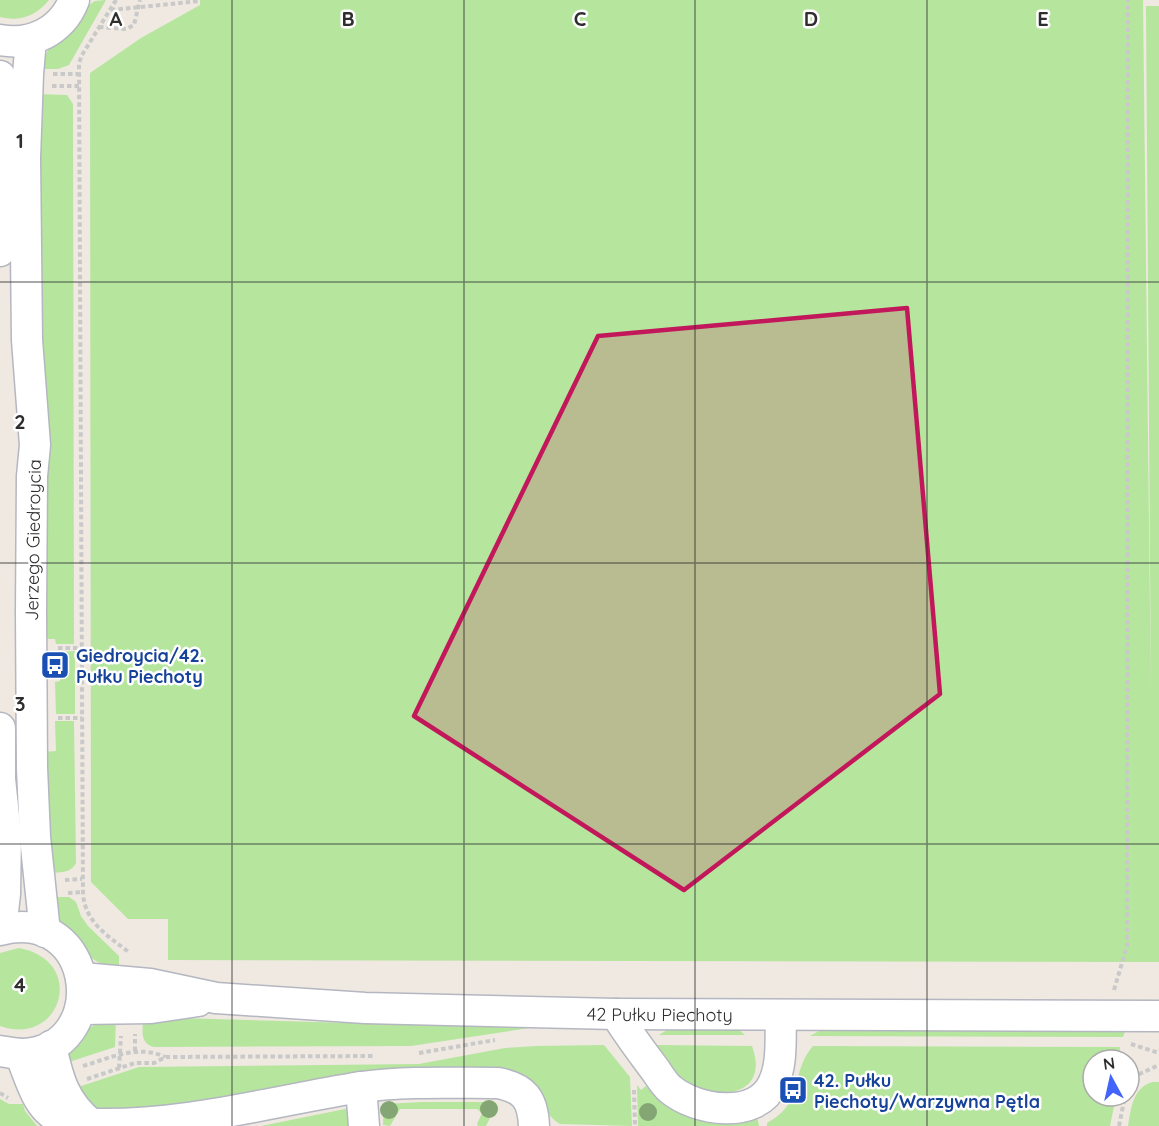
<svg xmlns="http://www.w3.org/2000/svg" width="1159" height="1126" font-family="Quicksand,sans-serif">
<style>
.green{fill:#b6e59e}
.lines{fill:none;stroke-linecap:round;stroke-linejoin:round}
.minor-casing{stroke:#b4b7c1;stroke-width:33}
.path{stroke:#c9c9c9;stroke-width:4;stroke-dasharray:4.5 3;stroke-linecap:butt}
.minor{stroke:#fff;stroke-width:30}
.tree{fill:#84a574}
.marked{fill:#c2185b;fill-opacity:0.2;stroke:#c2185b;stroke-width:4.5;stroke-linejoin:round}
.grid{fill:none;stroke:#2e2e2e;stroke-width:1.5;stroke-opacity:0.55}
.labels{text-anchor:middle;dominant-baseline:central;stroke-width:5;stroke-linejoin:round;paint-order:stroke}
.street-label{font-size:18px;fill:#2e2e2e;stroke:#fff}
.transit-label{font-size:18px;font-weight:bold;fill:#164399;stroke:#fff;text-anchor:start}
.grid-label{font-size:20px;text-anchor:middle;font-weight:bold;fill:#2e2e2e;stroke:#fff;stroke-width:5;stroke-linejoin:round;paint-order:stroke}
</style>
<rect width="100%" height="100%" fill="#efe9e1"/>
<g class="green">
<path d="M0,0H49C36,16 20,22 0,17Z"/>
<path d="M106,0L69,65L58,69H39L49,48L84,8L95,1Z"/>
<path d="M200,0H1143L1151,700L1146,6H1159V962L168,960V919H128L91,882L90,73L141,38L200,5Z"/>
<path d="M36,94L67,95L73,104L74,644H56L55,639H44Z"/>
<path d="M75,651V714H56L55,682L60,681V652Z"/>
<path d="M55,721H74L76,863C70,874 60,872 48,873L44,752L56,751Z"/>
<path d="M50,897H69L76,902L81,916L88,926L119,956V971C87,962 55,931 50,897Z"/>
<path d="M19,948C88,961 61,1048 0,1026V953Z"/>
<path d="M116,1016L115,1047L66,1063C71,1039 93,1021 116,1016Z"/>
<path d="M143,1017L529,1028L411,1046L154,1047C139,1043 143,1030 143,1017Z"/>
<path d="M672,1027L738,1029L745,1035H659Z"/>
<path d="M826,1027L1126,1028L1123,1037L810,1036Z"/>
<path d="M604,1045L630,1077L632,1126L560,1124C535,1110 548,1080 514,1073L216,1106L98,1110L72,1089L139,1067L419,1064L505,1048L536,1046Z"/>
<path d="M655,1045L752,1046C769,1093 725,1101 690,1086C680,1082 673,1072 666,1064C661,1058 656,1054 655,1045Z"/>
<path d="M813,1046L1120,1047L1119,1060H1093V1096H1116L1110,1126H767V1123C806,1102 789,1074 813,1046Z"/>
<path d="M1153,1082H1159V1126H1128C1131,1108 1133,1087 1153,1082Z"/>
<path d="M637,1085L641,1090L646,1086C677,1122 712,1126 757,1117L759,1126H638Z"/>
<path d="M0,1099L9,1104H23L25,1111L37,1126H0Z"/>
<path d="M423,1102H490L497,1104L486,1126H478L477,1124L482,1113L477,1109H400L390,1126L383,1125L384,1104Z"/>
<path d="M350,1108L351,1126H261Z"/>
</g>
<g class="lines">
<g class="minor-casing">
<g id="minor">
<path d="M0,40C31,46 62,31 74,0"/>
<path d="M31,40L28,74L25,158L27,340L35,445L32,476L31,612L32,768L35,837L45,932"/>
<path d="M0,76L4,152L0,251"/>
<path d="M0,728V779L6,835L5,894L1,929"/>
<path d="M0,930C97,905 112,1050 23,1054C15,1054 7,1052 0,1051"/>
<path id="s1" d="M82,978L150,984L216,998L365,1008L616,1014L1159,1016"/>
<path d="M80,1009L151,1008L198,1001"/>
<path d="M616,1014C628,1034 642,1052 656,1071C660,1077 665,1085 670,1089C696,1111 756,1120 773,1084C783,1064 780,1037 781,1015"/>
<path d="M51,1046C58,1079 64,1102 91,1124"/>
<path d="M20,1054C30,1076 36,1108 59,1118C69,1123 84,1123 95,1124C186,1126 273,1101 361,1087C406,1081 453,1083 498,1083C524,1088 533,1099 534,1126"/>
<path d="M361,1087L364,1126"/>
</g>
</g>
<g class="path">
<path d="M116,0L82,55L79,63L83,892C84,922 108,936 130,953"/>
<path d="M111,10L199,1"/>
<path d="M99,27L126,29L134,25L140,0"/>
<path d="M53,74H79"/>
<path d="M52,86H79"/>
<path d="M58,648H81"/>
<path d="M58,718H82"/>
<path d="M65,880L82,879"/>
<path d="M68,893L83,892"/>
<path d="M1114,990L1127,946L1128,0"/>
<path d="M1131,1044L1159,1053"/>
<path d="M135,1051V1034"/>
<path d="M419,1053L495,1040"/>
<path d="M83,1066C110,1058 138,1044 165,1057"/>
<path d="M119,1068L121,1036"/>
<path d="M87,1079L135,1063H154L166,1057L373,1056"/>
<path d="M1129,1085L1135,1076L1159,1065"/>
<path d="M634,1090L635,1126"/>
<path d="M0,1093L8,1098"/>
<path d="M1119,1126L1125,1096"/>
</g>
<use href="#minor" class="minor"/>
</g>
<g class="tree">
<circle cx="489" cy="1109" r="9"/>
<circle cx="389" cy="1110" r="9"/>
<circle cx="648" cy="1112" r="9"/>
</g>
<path class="marked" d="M907,308L940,694L684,890L414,716L598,336Z"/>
<path class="grid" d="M232,0V1126M464,0V1126M695,0V1126M927,0V1126M0,282H1159M0,563H1159M0,844H1159"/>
<defs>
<g id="bus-square" transform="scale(1.5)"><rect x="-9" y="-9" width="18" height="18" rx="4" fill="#1a4fb4" stroke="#fff"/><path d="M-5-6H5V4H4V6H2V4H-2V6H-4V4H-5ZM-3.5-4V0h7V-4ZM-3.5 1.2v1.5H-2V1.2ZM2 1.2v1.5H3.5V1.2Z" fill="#fff"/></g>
</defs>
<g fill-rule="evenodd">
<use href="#bus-square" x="55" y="665"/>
<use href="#bus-square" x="793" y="1090"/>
</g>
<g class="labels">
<g class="street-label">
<text transform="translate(33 540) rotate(-89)">Jerzego Giedroycia</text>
<text stroke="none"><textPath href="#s1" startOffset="580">42 Pułku Piechoty</textPath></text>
</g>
<g class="transit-label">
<text x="76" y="655">Giedroycia/42.<tspan x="76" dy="21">Pułku Piechoty</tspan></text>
<text x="814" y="1080">42. Pułku<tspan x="814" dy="21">Piechoty/Warzywna Pętla</tspan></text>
</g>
</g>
<g class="grid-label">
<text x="116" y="26">A</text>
<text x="348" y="26">B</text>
<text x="580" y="26">C</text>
<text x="811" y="26">D</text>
<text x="1043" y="26">E</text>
<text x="20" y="148">1</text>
<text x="20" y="429">2</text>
<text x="20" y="711">3</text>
<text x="20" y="992">4</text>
</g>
<g transform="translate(1111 1078) rotate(352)"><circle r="28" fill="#ffffff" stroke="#ababab" stroke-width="1.5"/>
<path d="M0-4.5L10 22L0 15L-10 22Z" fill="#4264fb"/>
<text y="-9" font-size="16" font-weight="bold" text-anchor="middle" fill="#2e2e2e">N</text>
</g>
</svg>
